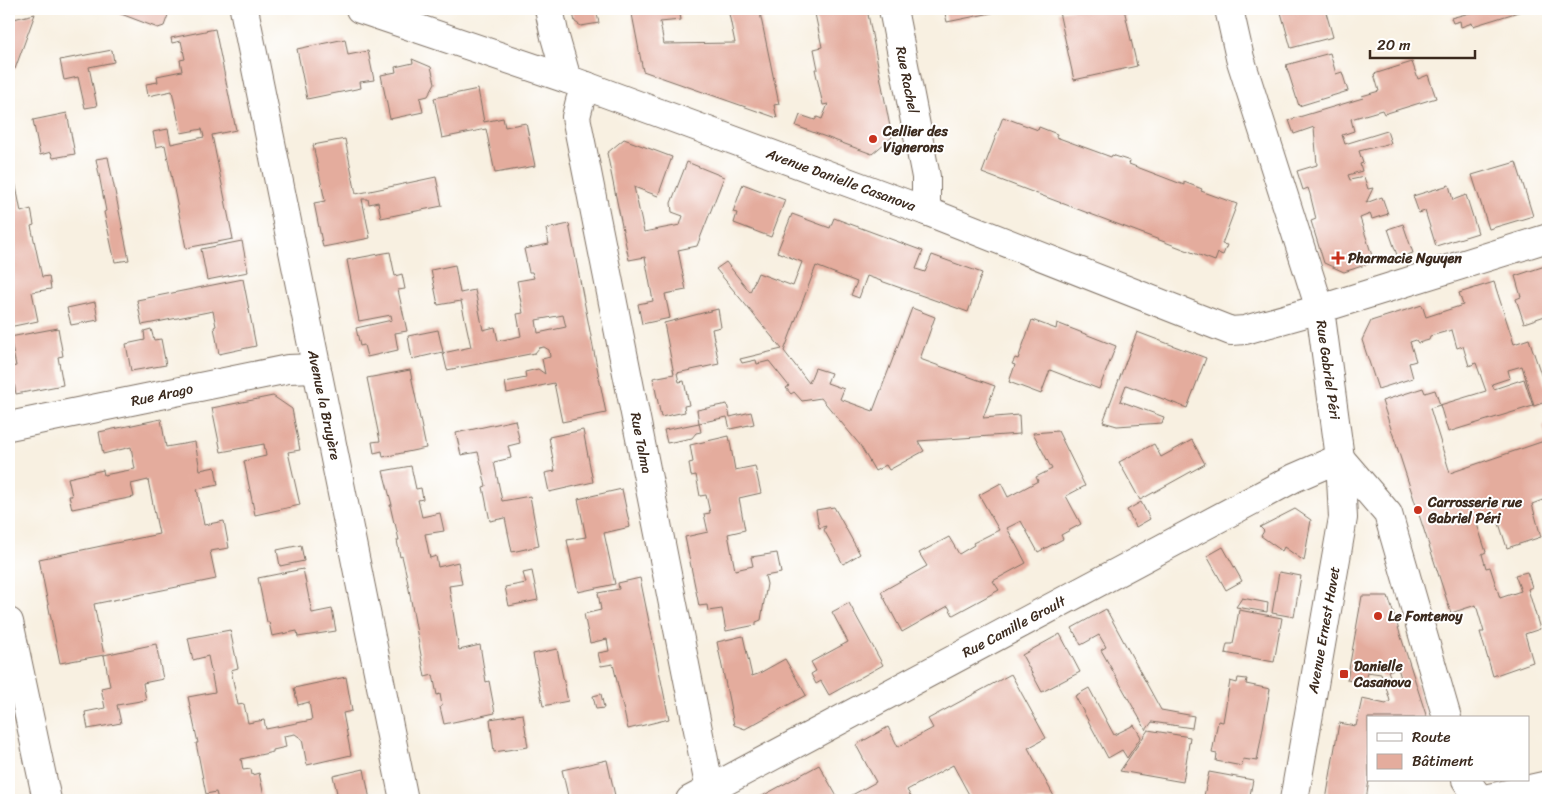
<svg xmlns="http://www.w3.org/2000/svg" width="1557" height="809" font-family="Sriracha,sans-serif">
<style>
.building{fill:#e4ac9d;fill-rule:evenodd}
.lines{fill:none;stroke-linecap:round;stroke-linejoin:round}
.minor-casing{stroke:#7d6f62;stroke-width:30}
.minor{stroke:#fff;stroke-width:28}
.poi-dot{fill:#c8321e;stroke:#fff;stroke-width:2}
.labels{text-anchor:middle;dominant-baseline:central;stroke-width:4;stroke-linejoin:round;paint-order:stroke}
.street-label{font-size:14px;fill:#3b2a1e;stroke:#fff}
.poi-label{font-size:14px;font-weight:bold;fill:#3b2a1e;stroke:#fff;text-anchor:start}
</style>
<rect width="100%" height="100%" fill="#fff"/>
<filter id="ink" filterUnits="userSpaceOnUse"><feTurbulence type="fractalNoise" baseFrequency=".02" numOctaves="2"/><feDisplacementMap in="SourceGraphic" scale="10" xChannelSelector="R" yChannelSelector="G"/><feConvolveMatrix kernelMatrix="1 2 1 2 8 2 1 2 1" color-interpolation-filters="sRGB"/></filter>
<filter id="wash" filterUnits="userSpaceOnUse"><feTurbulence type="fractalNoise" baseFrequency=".0096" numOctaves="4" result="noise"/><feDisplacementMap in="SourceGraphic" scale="20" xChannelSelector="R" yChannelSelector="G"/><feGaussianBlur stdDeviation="1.12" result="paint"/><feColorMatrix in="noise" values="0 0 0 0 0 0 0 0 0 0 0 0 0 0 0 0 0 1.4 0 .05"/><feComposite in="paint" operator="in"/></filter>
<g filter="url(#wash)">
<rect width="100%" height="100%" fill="#f8f0e1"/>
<g id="blocks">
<g class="building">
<path d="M108,9H166L168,15L164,26L158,28Z"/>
<path d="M572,9H596L599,23L581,26L575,22Z"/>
<path d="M631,9H679L681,20L660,22L664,44L735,43L728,9H767L768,11L760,13L779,104L774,105L777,118L643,71Z"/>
<path d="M814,9H867L892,137L872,154L796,126L800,115L815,120L817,117L822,119L828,104L823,105L815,69H818L814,49L822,47Z"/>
<path d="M944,9H1006V10L947,22Z"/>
<path d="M1075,9H1124L1137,66L1074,80L1059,12Z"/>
<path d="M1280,9H1325L1333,37L1291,48Z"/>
<path d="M1484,9H1528L1473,26L1472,23L1461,27L1460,21L1453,23L1451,18Z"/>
<path d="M35,14L15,69L9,70V20Z"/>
<path d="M215,29L236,130L212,135L233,239L186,248L165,145L156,147L153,132L168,129L171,144L204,137L202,129L181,133L172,91L148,96L146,84L158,82L157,76L182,71L180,60L185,59L181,41L172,43L171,38Z"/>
<path d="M345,39L348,55L368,51L374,80L360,82L361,88L307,99L297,49Z"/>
<path d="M112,50L114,62L89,67L97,106L85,108L78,77L64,80L60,60Z"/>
<path d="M1330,53L1336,74L1342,72L1348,91L1299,106L1286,65Z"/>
<path d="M412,59L431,67L435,83L428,96L420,98L423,112L390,119L381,75L396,72L395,67L413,63Z"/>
<path d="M1412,62L1418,79L1428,75L1436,98L1384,114L1382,110L1351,119L1354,131L1342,135L1345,144L1387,131L1391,143L1359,151L1363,163L1360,164L1362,171L1348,175L1350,180L1364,177L1368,189L1373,188L1366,203L1382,197L1388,214L1372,219L1370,214L1360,218L1374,262L1344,272L1324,263L1311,221L1316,219L1310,194L1308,188L1303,190L1297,171L1317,165L1314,127L1294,134L1289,120L1363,98L1362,96L1379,91L1374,74Z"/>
<path d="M478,89L484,122L503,118L505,127L526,123L535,166L495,173L486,129L442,138L434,98Z"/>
<path d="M67,113L75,154L53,158L51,152L40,155L33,120Z"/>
<path d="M1003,117L1038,130L1039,127L1057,134L1056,137L1111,157L1112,155L1130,161L1129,164L1184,185V182L1202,189L1201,191L1237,204L1222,244L1227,245L1223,255L1218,253L1215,261L982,173Z"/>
<path d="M345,139L356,194L436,177L442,206L381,218L378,202L369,204L368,199H362L370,238L323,247L314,203L325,201L313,145Z"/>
<path d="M624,139L672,157L658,196L634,187L644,232L680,225L683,216L672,212L671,203L687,162L724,177L697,246L678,250L686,290L665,294L670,318L642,324L638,304L653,301L645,257L629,260L607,153Z"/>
<path d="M108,157L129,260L115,262L104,212L106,211L96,159Z"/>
<path d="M1516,162L1533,216L1489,229L1472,175Z"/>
<path d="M14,176L21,212L31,209L34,225L31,226L42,277L49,276L51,289L32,292L38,321L9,327V177Z"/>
<path d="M743,184L785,200L771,237L734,223L737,213L733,212Z"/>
<path d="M1449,185L1453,200L1466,195L1478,233L1436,246L1425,211L1419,213L1413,196Z"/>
<path d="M792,214L830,228L834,218L923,251L916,269L925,272L932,255L982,273L968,312L867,276L859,298L851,295L857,282L816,266L784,351L809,383L815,368L831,373L827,383L844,389L840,399L873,411L912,308L935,317L920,359L995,386L983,418L1019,415L1020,434L918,441L924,451L889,470L886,465L875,471L860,445L821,398L802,401L794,392L791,394L786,388L789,386L769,361L757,364L756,360L742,363L740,359L782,349L716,269L726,262L750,292L758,273L793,286L802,262L777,252Z"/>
<path d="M569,224L606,413L562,422L554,383L507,393L505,382L526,378L525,372L538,369L545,374L542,359L550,357L549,350L544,347L539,348L535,353L447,370L443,353L471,347L461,301L438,305L431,270L455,265L460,293L475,290L483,330L495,327L498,341L521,336L517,314L523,313L517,281L534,278L532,272H529L524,249L549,244L546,229ZM563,315L566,327L538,333L536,320Z"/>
<path d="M1403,224L1413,253L1398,258L1388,229Z"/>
<path d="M242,241L248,272L207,280L201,249Z"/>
<path d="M390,252L395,276L402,274L405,289L398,290L407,331L395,333L398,350L367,357L364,345L360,346L356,328L392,320L391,315L359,321L347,260Z"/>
<path d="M1548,265V315L1524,323L1516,299L1521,297L1515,276Z"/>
<path d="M243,279L256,346L219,354L214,327L216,326L213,311L142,325L137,300Z"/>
<path d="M1494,282L1514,344L1529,339L1548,395V401L1534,406L1522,366L1508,370L1510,378L1492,384L1494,389L1524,379L1533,406L1448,432L1440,405L1486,391L1476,363L1469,366L1463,346L1457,348L1452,330L1430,336L1429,340L1418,343L1416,340L1410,342L1416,361L1409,363L1413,378L1378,389L1362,340L1371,321L1422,305L1426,317L1463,305L1459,293Z"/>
<path d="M95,302L98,320L71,325L67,308Z"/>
<path d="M718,309L721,327L712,329L719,364L677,373L679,382L684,381L689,405L684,406L685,412L661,417L653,378L674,374L664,323Z"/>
<path d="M1032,320L1056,329L1057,323L1116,346L1099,389L1050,370L1041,394L1009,382L1015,365L1012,364L1015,358L1018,359Z"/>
<path d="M58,328L63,356L58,357L63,385L16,394L11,367L16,366L10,337Z"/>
<path d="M151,329L154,340L161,339L166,365L131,371L126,344L145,340L144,331Z"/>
<path d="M438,330L443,352L412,359L408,336Z"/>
<path d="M1137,332L1206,358L1187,408L1126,385L1120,401L1164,417L1162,423L1117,426L1103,422Z"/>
<path d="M410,370L426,448L383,457L382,451L374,453L372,442L380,441L367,378Z"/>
<path d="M1423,388L1425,393L1435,390L1440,405L1430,408L1450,473L1547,440L1543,425L1548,423V498L1532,504L1541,537L1507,548L1496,514L1476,521L1486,552L1482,554L1486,568L1490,567L1500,598L1521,591L1515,575L1527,572L1532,587L1528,589L1540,629L1525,634L1533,662L1493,676L1480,632H1484L1476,605L1451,613L1382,401Z"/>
<path d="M273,396L292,409L300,450L288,452L300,505L255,515L244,461L266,456L264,444L221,452L212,408Z"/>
<path d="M727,404L730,417L751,412L754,424L730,429L727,417L699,423L701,432L696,433L692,438L667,443L664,430L699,423L697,410Z"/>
<path d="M161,419L166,447L195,442L200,470L215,467L218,485L197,489L204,525L224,521L229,548L210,551L216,579L94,604L104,655L156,644L163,679L143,683L146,700L117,705L121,723L88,729L85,712L105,708L101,688L110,686L104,655L60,663L39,559L159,534L148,480L131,484L134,497L72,509L69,496H72L68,478L103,470L104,475L135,469L131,447L103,454L99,432Z"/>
<path d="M515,420L520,443L508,446L511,458L494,462L502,501L530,496L539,546L512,552L505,518L490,521L483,487L486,486L478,452L461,455L456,433Z"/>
<path d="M583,430L593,482L549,492L545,473L555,471L549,437Z"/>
<path d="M1058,431L1085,486L1066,496L1081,524L1061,535L1063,539L1038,552L1021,521L1007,528L1026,563L993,581L999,590L953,615L948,606L902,632L881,592L927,566L919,553L949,537L959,554L974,545L973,543L999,530L979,495L1001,483L1008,497L1038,481L1036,477L1052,469L1033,433Z"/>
<path d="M729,436L735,470L755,466L761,493L739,498L745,530L728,534L735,570L753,566L751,557L777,553L781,573L765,576L767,584L761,620L756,622V625L726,631L722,609L708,611L707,605L699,606L685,537L708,532L704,514L710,513L706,495L700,496L696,475L691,476L689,463L693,462L690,445Z"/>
<path d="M1192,440L1205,464L1140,500L1119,462L1154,444L1161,457Z"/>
<path d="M411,466L416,489L421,488L423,499L418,500L422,517L440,513L444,531L425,534L430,558L436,556L438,567L458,562L462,584L449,586L459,650L480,645L486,682L489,681L495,713L444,724L440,707L442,706L440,694L437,695L433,675L425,677L406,573L402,556L400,557L397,540H399L395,523H394L390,505H392L383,471Z"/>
<path d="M622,489L630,527L604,533L615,584L578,592L567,540L586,537L578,499Z"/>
<path d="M1141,502L1150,519L1136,527L1127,510Z"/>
<path d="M834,507L860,554L843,564L824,530L826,526L819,528L816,510Z"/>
<path d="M1295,509L1311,520L1304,561L1284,547L1282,551L1261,536L1264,531L1260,527Z"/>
<path d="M301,545L304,561L280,566L277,550Z"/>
<path d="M1223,547L1242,581L1226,590L1207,556Z"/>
<path d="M303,569L312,613L332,609L336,631L298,637L297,631L272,636L269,622H267L258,578Z"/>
<path d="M532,571L538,600L509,606L505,587L526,583L523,573Z"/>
<path d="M1279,572L1301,576L1294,617L1272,613Z"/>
<path d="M640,578L669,719L628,729L613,664L601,666L598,653L609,651L607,639L590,643L584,614L601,610L598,593L619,589L618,583Z"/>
<path d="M1362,596H1388L1427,718H1368L1369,780L1366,800H1326L1339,723L1356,726L1362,699L1386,704L1390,701L1385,683L1401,678L1398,668L1388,671L1390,676L1382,678L1381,674L1367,672L1365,683L1347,680Z"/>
<path d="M1242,598L1268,603L1267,612L1236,607Z"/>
<path d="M849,603L883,665L829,695L821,681L816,684L811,674L816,671L811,662L848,642L832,612Z"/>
<path d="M1106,609L1161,710L1194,716L1192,728L1152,722L1146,730L1101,650L1106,647L1099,635L1081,645L1072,628Z"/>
<path d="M1239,610L1282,618L1274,662L1225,653L1227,644H1233Z"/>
<path d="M230,630L238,668L231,670L238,705L244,704L248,723L264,720L266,729L312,720L309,702L298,705L294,688L346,677L352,711L343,713L351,755L307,765L302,739L295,734L284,736L286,747L273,750V752L241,759L243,770L251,769L252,775L259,773L265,800H218L216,792L206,794L196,743H198L188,697L215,692L208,656L193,660L188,638Z"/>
<path d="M1060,634L1080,672L1042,692L1022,655Z"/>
<path d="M743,636L752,676L758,674L785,659L806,695L745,729L734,725L717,642Z"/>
<path d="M557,649L568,701L543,706L533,654Z"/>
<path d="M1011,674L1046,738L1028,748L1056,800H972L953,765L907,790L913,800H843L876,782L856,745L888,727L898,747L933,728L928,719Z"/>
<path d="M1238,678L1247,679L1246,684L1270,689L1257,761L1243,759L1242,766L1216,761L1217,754L1212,753L1218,721L1223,722L1230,681L1237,683Z"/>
<path d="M1089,688L1114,735L1134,725L1141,737L1127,758L1122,750L1108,758L1075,696Z"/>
<path d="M601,694L604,708L596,709L593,696Z"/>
<path d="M523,714L528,747L494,752L490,719Z"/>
<path d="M1148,730L1190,737L1183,782L1120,771Z"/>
<path d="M607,760L616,800H569L562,770Z"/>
<path d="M819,765L839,800H755Z"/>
<path d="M364,769L370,800H308L337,793L333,776Z"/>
<path d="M1209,772L1253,780L1249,800H1226L1204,796Z"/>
</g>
</g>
</g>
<g filter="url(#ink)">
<use href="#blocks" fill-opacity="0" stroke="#7d6f62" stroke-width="1"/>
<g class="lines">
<g class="minor-casing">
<g id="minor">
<path d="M244,9L404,800"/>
<path d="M360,9L567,79L926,211L1231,331L1245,330L1320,309L1548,238"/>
<path d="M549,9L555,37L567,79"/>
<path d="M893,9L926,177V211"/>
<path d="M1229,9L1240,58L1320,309L1340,458L1343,518L1294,800"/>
<path d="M587,86L580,101L576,117L708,780L715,800"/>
<path d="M9,426L288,369L316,368"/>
<path d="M1340,458L1388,514L1447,718"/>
<path d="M9,622L47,800"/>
<path d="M1466,780L1480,800"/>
<path d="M690,800L1294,478L1340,458"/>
<path d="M1480,800L1548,785"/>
</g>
</g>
<use href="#minor" class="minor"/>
</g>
</g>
<g class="poi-dot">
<circle cx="873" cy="139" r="5"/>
<path d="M1335.5 250.5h5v5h5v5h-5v5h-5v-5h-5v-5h5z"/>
<circle cx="1418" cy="510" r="5"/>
<circle cx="1378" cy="616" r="5"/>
<rect x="1339" y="669" width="10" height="10" rx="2.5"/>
</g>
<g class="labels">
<g class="street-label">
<text transform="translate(907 80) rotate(79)">Rue Rachel</text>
<text transform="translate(841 180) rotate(20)">Avenue Danielle Casanova</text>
<text transform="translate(1328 370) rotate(82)">Rue Gabriel Péri</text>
<text transform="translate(162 395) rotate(-12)">Rue Arago</text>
<text transform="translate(324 405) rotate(78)">Avenue la Bruyère</text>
<text transform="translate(641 443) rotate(79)">Rue Talma</text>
<text transform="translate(1014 627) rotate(-28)">Rue Camille Groult</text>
<text transform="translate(1324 630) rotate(-80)">Avenue Ernest Havet</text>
</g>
<g class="poi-label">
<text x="883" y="131">Cellier des<tspan x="883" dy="16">Vignerons</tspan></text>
<text x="1348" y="258">Pharmacie Nguyen</text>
<text x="1428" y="502">Carrosserie rue<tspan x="1428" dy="16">Gabriel Péri</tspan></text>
<text x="1388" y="616">Le Fontenoy</text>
<text x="1354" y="666">Danielle<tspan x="1354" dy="16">Casanova</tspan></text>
</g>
</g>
<rect width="1557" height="809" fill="none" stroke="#fff" stroke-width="30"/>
<rect x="1367" y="716" width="162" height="65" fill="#ffffff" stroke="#b1aaa5"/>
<rect x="1377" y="733" width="25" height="8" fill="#ffffff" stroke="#b1aaa5"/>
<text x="1412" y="742" font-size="15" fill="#3b2a1e">Route</text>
<rect x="1377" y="754" width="25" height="15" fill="#e4ac9d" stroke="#b1aaa5"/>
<text x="1412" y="766" font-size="15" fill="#3b2a1e">Bâtiment</text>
<path d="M1370 50v8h105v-8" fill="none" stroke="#3b2a1e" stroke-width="2.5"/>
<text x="1377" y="50" font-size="15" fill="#3b2a1e" stroke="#ffffff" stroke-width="4" paint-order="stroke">20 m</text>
</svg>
